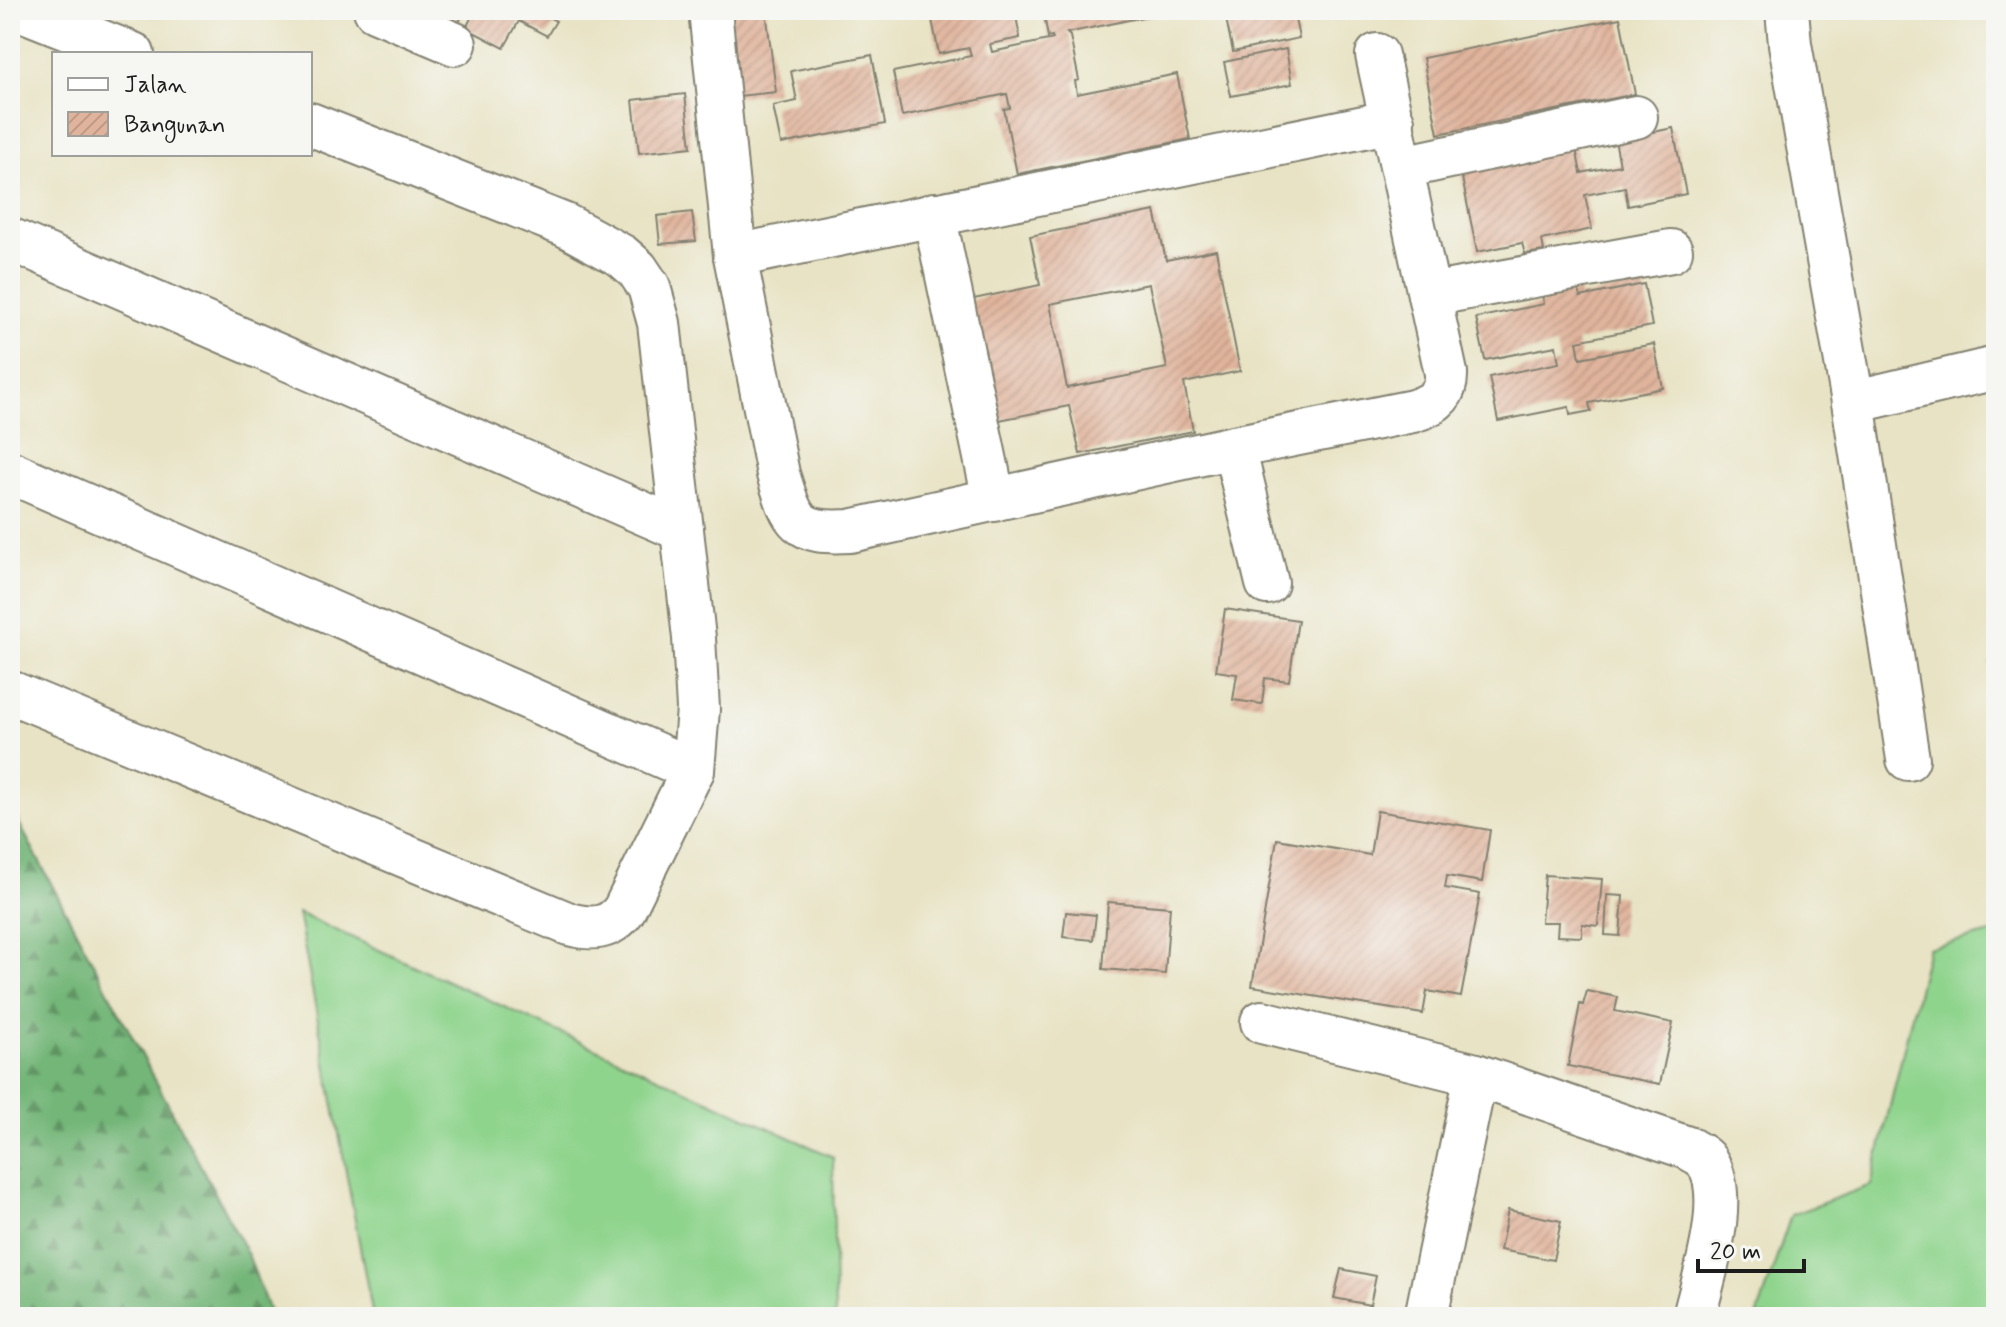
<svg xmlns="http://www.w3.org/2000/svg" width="2006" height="1327" font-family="Mynerve,sans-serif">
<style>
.grass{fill:#8fd48d;stroke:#567854;stroke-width:2}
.forest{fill:url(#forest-firs);stroke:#48694a;stroke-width:2}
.building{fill:url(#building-hatch);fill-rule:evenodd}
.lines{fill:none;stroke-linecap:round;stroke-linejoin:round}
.minor-casing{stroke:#828070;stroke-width:46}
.minor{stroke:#fff;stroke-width:42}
</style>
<defs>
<pattern id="forest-firs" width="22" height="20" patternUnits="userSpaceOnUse" patternTransform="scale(2)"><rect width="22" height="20" fill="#73b678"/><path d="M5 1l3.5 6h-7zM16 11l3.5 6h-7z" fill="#5e9362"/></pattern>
<pattern id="building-hatch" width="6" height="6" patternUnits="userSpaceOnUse" patternTransform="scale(2)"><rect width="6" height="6" fill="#e0b49c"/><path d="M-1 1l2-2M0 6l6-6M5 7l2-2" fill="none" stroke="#c09a86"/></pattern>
</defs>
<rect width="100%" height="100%" fill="#f6f6f2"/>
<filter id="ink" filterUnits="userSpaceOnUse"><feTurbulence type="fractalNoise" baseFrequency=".0125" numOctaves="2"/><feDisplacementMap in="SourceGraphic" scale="16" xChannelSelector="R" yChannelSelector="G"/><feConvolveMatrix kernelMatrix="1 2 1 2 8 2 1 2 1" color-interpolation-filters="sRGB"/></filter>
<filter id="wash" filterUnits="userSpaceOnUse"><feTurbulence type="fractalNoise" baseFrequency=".006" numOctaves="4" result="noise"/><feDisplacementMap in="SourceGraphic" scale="32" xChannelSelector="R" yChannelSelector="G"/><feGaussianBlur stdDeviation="1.8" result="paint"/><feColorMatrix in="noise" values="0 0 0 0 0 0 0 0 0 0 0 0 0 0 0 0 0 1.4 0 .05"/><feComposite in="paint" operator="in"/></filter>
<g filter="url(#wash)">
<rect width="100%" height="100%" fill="#e8e3c4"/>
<g class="grass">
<path d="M298,913L833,1157L835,1317H373Z"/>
<path d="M1996,932V1317H1757L1791,1215L1871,1185L1928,948Z"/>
</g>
<path class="forest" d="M10,806L249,1257L271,1317H10Z"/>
<g id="blocks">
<g class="building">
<path d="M426,10H465L457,26Z"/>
<path d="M475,10H536L556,21L547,36L519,21L504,48L466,28Z"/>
<path d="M720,10H766L776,92L730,97Z"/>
<path d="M930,10H1015L1020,38L990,44L992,52L1053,39L1052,36L1048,37L1043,10H1176L1067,33L1070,36L1079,80L1075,81L1077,94L1177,74L1190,139L1017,174L1004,109L1010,108L1007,94L902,116L893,72L971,56L969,48L939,54Z"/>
<path d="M1244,10H1293L1299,38L1233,52L1225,14Z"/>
<path d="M1620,18L1635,94L1438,134L1423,58Z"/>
<path d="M1286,49L1292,84L1231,96L1224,62Z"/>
<path d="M872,55L885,124L781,144L773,106L797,101L791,71Z"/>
<path d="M685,94L691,147L639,153L633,100Z"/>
<path d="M1673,128L1686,194L1628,206L1625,187L1585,195L1592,229L1542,240L1544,251L1525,254L1522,243L1477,252L1459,163L1574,139L1581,173L1620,165L1615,140Z"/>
<path d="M1155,211L1166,260L1216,250L1240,371L1184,383L1193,431L1080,454L1069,406L994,421L969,300L1040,285L1030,236ZM1149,284L1167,368L1067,388L1050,304Z"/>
<path d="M692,212L696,241L660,244L657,216Z"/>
<path d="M1577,281L1580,297L1644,284L1652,326L1577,341L1580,358L1654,344L1663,388L1589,403L1591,411L1570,415L1569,407L1498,421L1489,377L1559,363L1556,346L1485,360L1476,318L1544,304L1541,289Z"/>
<path d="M1225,609L1298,620L1289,681L1265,678L1262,704L1233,700L1237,674L1216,671Z"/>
<path d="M1996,660V682H1995L1989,662Z"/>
<path d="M1377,811L1490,830L1482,882L1447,876L1445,888L1480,894L1461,997L1427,991L1423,1014L1252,986L1277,839L1370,855Z"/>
<path d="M1545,875L1602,879L1598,926L1582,924V937L1557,936L1558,922H1541Z"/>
<path d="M1607,895L1623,896L1620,936L1605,935Z"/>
<path d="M1108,902L1170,907L1165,974L1103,969Z"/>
<path d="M1066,912L1096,915L1093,940L1063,937Z"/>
<path d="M1587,991L1618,997L1615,1011L1673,1023L1660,1084L1568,1066L1580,1004L1583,1005Z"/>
<path d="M1508,1210L1561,1221L1553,1260L1500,1250Z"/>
<path d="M1341,1269L1376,1276L1370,1305L1334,1298Z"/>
</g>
</g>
</g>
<g filter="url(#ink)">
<use href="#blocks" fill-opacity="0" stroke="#828070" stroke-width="2"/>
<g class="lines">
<g class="minor-casing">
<g id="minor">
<path d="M22,10L133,54"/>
<path d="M375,10L455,44"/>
<path d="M710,10L735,256L778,474C793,523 796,534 850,531L1234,447L1413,411C1433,405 1447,396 1446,373L1377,55"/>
<path d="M1787,10L1790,44L1853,402"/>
<path d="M1403,167L1636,117"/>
<path d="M934,214L994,500"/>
<path d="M10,239L682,530"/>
<path d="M735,256L1393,121"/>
<path d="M1429,295L1671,251"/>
<path d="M1234,447L1267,583"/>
<path d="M10,472L693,770"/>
<path d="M10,692L569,924C591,930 610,930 624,910L693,770L698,709L694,638L659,323L649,287L637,269L622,256L565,225L310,124"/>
<path d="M1908,759L1853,402L1996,368"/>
<path d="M1262,1022L1476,1075L1688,1148C1693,1151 1700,1154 1704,1158C1733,1192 1703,1278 1694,1317"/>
<path d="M1426,1317L1476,1075"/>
</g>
</g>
<use href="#minor" class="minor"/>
</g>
</g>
<rect width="2006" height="1327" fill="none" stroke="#f6f6f2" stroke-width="40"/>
<rect x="52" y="52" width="260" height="104" fill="#f6f6f2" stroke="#9f9f9c" stroke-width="2"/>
<rect x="68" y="78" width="40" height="12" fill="#ffffff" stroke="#9f9f9c" stroke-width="2"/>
<text x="124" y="92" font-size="24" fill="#1c1c1c">Jalan</text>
<rect x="68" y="112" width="40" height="24" fill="url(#building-hatch)" stroke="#9f9f9c" stroke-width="2"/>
<text x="124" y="132" font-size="24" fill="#1c1c1c">Bangunan</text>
<path d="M1698 1259v12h106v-12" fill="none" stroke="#1c1c1c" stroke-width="4"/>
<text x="1710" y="1259" font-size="24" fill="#1c1c1c" stroke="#f6f6f2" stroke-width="6" paint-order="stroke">20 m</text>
</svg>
